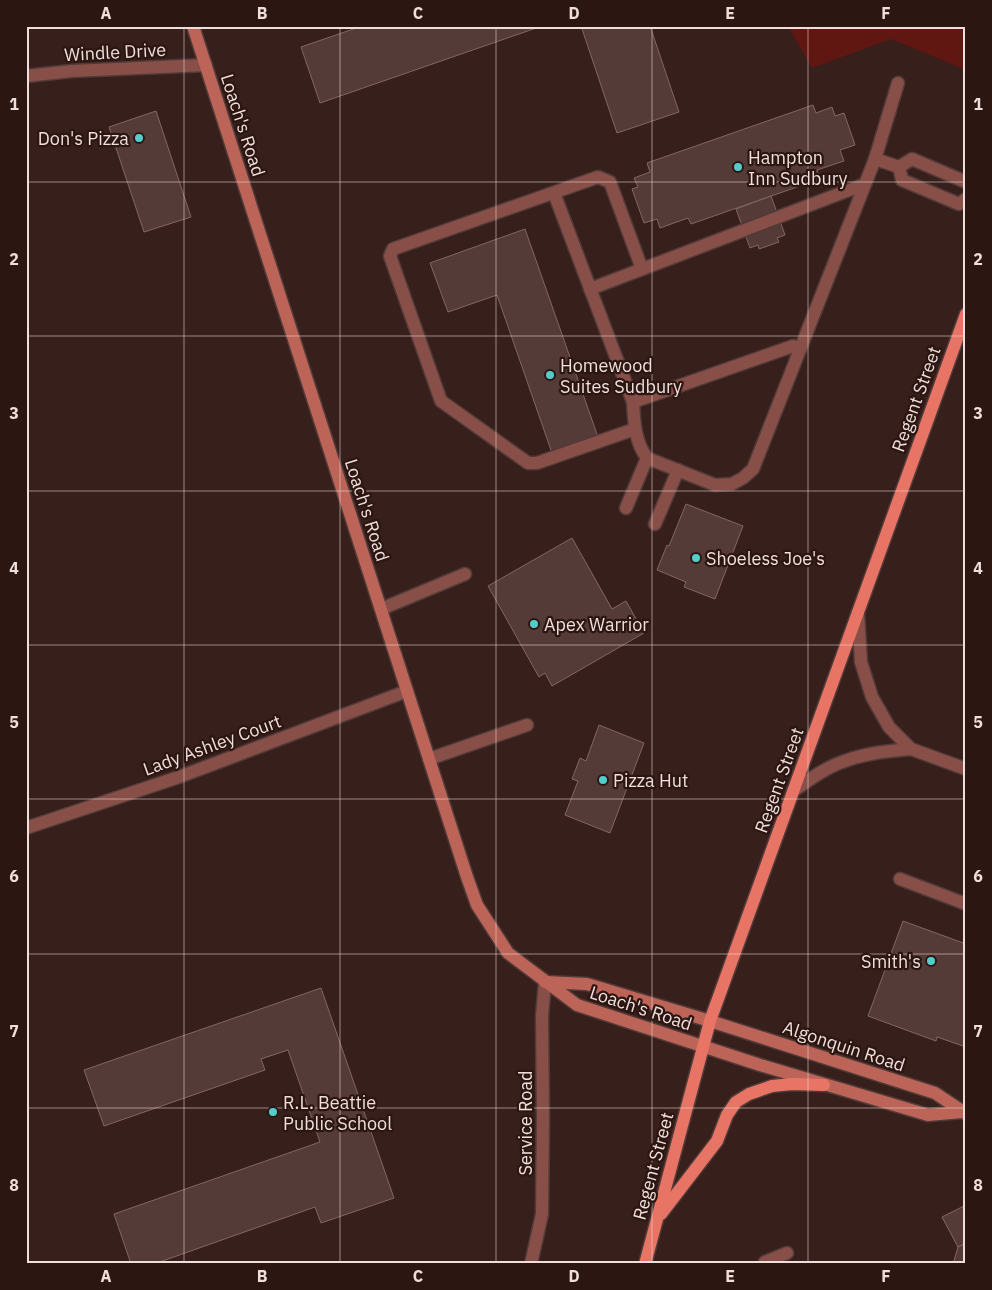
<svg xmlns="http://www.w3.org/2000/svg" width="992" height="1290" font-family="'IBM Plex Sans',sans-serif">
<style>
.green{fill:#611711}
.building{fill:#553b37;stroke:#836661}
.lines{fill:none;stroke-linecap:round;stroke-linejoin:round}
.lane-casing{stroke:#513a37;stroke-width:15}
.street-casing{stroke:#513a37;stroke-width:15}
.secondary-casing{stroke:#513a37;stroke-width:15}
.primary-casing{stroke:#513a37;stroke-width:15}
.lane{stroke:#874f47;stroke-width:12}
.street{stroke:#874f47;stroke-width:12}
.secondary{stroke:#bd6458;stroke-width:12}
.primary{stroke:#e77465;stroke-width:12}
.grid{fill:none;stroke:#efdedb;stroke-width:1;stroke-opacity:0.55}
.poi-dot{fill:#52cdcc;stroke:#2c1612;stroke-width:2}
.labels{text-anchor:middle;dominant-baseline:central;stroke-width:4.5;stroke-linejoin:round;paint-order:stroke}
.street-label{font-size:18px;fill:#efdedb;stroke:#2c1612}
.poi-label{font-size:18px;fill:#efdedb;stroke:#2c1612;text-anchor:start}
.neatline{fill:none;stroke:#efdedb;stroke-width:2}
.grid-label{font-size:16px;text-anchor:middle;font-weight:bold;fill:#efdedb}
</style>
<rect width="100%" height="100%" fill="#371f1c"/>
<path class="green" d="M788,26H966V70L891,39L812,68Z"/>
<g class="building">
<path d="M362,26H542L320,103L301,47Z"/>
<path d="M581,26H650L679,112L617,133Z"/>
<path d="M813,105L816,113L832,107L835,116L844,113L855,145L840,150L844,161L817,170L820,179L691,224L688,218L660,228L657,219L644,223L632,189L638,187L634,178L650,172L647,163Z"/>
<path d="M156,111L191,217L144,232L109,127Z"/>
<path d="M771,196L785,235L777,238L779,242L759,249L758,245L750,248L736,209Z"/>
<path d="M525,229L598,437L552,453L497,295L448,312L430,263Z"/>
<path d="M686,504L743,526L715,599L684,587L686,582L657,570L667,545L669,546Z"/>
<path d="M572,538L612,609L626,601L644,633L552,686L545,673L539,677L488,586Z"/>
<path d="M599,725L644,743L610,833L565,815L578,781L572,779L580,758L586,761Z"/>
<path d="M903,921L966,944V1047L937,1037L936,1041L868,1016Z"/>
<path d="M321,988L394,1198L321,1223L315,1207L154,1264H131L114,1214L320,1142L288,1050L261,1059L265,1070L104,1126L84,1070Z"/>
<path d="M966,1205V1243L958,1247L942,1217Z"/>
<path d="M966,1243V1264H953L958,1247Z"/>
</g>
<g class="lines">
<g class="lane-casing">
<g id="lane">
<path d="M898,83L875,159L899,167"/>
<path d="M899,167L902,180L959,204L966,199"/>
<path d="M899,167L912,159L966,182"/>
<path d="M554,193L633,402C634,422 635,442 647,458L715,485L732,484L743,478L753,469L875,159"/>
<path d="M590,289L865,184"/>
<path d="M633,402L793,346L800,349"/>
<path d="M635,429L537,463H528L441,401L390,256L393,249L598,177L610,182L642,269"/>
<path d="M626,508L647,458"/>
<path d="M655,524L678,470"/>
<path d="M381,609L465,574"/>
<path d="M858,613L861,662L872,697L889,727L911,749L966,769"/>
<path d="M429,759L527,725"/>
<path d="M793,791C809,780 826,767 845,761C866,753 888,751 911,749"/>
<path d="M900,879L966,904"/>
<path d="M764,1264L765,1262L787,1253"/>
</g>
</g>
<g class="street-casing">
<g id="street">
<path d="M26,76L72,71L206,65"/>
<path d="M26,828L179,777L407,691"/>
<path d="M531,1264L542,1214L543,1115L542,1016L545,982"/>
</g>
</g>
<g class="secondary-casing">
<g id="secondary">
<path d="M193,26L467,877L477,905L508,953L577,1005L760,1065L928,1115L962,1112"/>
<path d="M545,982L587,984L710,1021L935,1093L965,1113"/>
</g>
</g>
<g class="primary-casing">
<g id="primary">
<path d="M661,1214L717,1141L727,1115L736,1102L749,1094L772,1086L792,1084L824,1085"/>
<path d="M645,1264L710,1021L966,314"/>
</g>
</g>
<use href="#lane" class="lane"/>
<use href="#street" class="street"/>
<use href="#secondary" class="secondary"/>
<use href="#primary" class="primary"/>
</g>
<path class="grid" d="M184,26V1264M340,26V1264M496,26V1264M652,26V1264M808,26V1264M26,182H966M26,336H966M26,491H966M26,645H966M26,799H966M26,954H966M26,1108H966"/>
<g class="poi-dot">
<circle cx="139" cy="138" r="5"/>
<circle cx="738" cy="167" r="5"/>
<circle cx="550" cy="375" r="5"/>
<circle cx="696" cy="558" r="5"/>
<circle cx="534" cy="624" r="5"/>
<circle cx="603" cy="780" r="5"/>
<circle cx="931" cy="961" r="5"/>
<circle cx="273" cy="1112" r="5"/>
</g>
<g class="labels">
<g class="street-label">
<text transform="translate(115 52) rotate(-3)">Windle Drive</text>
<text transform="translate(243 125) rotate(72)">Loach's Road</text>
<text transform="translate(916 399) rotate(-70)">Regent Street</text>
<text transform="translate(367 510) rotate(72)">Loach's Road</text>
<text transform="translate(212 745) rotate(-20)">Lady Ashley Court</text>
<text transform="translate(779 780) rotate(-70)">Regent Street</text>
<text transform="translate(641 1008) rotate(18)">Loach's Road</text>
<text transform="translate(844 1046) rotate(18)">Algonquin Road</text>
<text transform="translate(525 1123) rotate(-90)">Service Road</text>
<text transform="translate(653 1166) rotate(-75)">Regent Street</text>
</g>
<g class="poi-label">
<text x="129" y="138" text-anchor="end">Don's Pizza</text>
<text x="748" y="157">Hampton<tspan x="748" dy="21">Inn Sudbury</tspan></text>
<text x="560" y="365">Homewood<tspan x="560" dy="21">Suites Sudbury</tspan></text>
<text x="706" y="558">Shoeless Joe's</text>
<text x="544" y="624">Apex Warrior</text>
<text x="613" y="780">Pizza Hut</text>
<text x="921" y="961" text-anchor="end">Smith's</text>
<text x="283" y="1102">R.L. Beattie<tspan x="283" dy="21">Public School</tspan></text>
</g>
</g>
<rect width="992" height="1290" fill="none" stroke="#2c1612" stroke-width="55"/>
<rect x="28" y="28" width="936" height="1234" class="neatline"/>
<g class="grid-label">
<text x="106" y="19">A</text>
<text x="262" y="19">B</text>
<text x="418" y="19">C</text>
<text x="574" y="19">D</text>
<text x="730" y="19">E</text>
<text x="886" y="19">F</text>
<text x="14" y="110">1</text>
<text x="978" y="110">1</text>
<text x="14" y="265">2</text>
<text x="978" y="265">2</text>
<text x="14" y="419">3</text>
<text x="978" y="419">3</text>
<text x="14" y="574">4</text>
<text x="978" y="574">4</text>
<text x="14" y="728">5</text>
<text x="978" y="728">5</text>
<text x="14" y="882">6</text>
<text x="978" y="882">6</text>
<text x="14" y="1037">7</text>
<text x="978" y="1037">7</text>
<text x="14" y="1191">8</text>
<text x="978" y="1191">8</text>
<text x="106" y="1282">A</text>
<text x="262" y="1282">B</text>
<text x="418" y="1282">C</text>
<text x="574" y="1282">D</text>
<text x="730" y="1282">E</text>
<text x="886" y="1282">F</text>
</g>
</svg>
